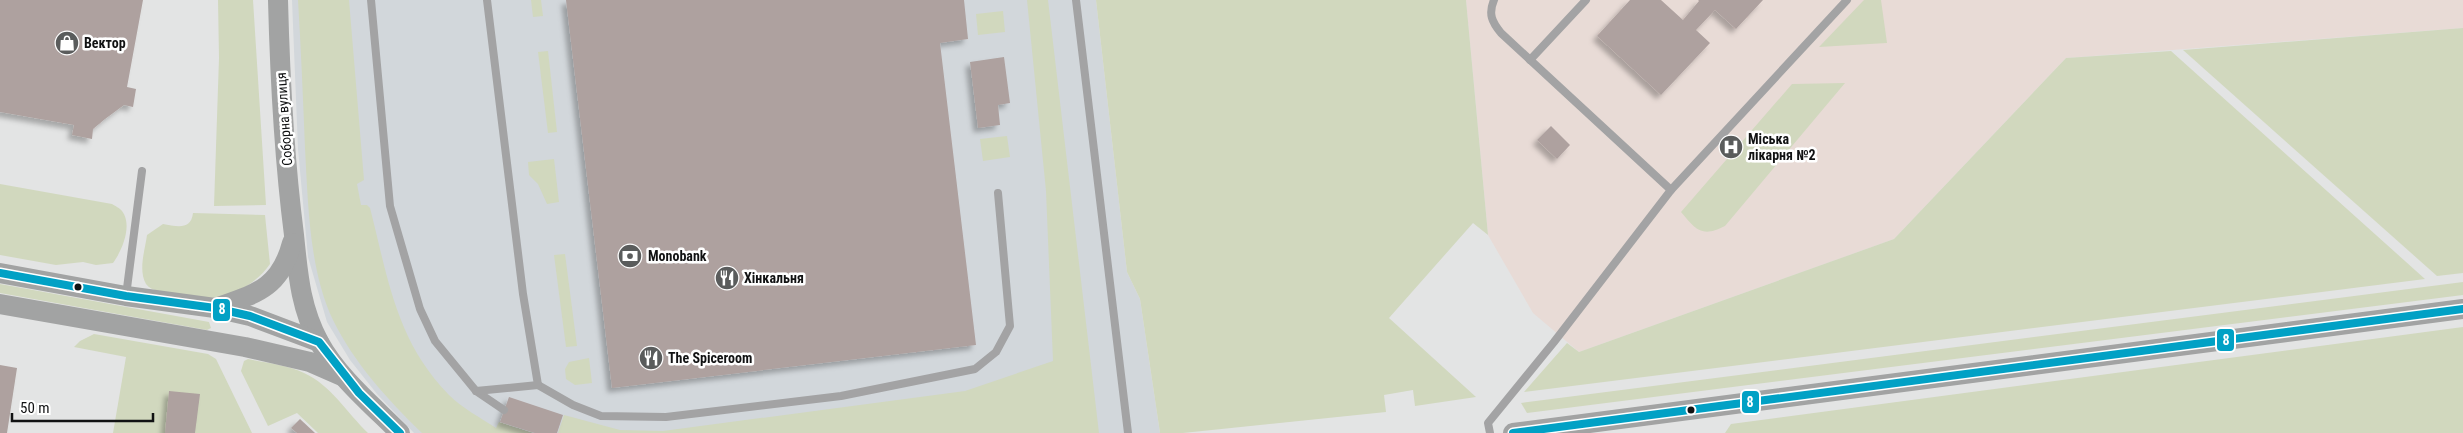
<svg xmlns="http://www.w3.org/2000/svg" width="2463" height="433" font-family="'Roboto Condensed',sans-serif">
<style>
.built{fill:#d2d7db}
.medical{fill:#e8dbd6}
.green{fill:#d1d8be}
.building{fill:#aea19f;filter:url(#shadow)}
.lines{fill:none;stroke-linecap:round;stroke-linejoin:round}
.lane{stroke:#a3a3a4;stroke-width:8}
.secondary{stroke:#a2a3a3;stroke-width:20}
.bus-1-casing{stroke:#fff;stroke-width:11}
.bus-1{stroke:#01a1c5;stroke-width:8}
.bus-dot{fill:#111213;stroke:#fff;stroke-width:2}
.labels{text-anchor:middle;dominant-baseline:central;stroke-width:5;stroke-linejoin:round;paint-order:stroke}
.poi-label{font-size:14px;font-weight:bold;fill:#111213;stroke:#fff;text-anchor:start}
.street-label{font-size:14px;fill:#111213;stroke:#fff}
.line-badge{stroke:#fff;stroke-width:2}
.badge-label{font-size:14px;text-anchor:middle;font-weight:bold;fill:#fff}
</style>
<defs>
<filter id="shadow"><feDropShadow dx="-4.5" dy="4.5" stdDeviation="2.5" flood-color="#0004"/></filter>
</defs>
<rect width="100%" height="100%" fill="#e3e4e4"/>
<path class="built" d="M292,0H1096L1127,272L1140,299L1160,433H414L377,394L350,360L327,322L308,257L298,149Z"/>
<path class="medical" d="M1466,0H2463V28L2066,58L1894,239L1579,352L1533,313L1488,235Z"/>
<g class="green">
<path d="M218,0H253L266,205L214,206L219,58Z"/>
<path d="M298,0H349L364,180L357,184L361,205H367L370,208C388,278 396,341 449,395C462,408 481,418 496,428L499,422L533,433H422C388,400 354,363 333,320C309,270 308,202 305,148C303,99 301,49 298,0Z"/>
<path d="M531,0H541L543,16L533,17Z"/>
<path d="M1027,0H1048L1099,433H558L564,415L620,430L663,431L965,391L1053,361L1046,191Z"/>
<path d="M1096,0H1466L1488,235L1473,223L1389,318L1476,397L1415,406L1413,390L1384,395L1386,412L1183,433H1160L1140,299L1127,272Z"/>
<path d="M1864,0H1881L1887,43L1819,47Z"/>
<path d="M1003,11L1005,32L978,35L976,14Z"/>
<path d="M2463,28V273L2437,276L2183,50Z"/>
<path d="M548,51L557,132L548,133L538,52Z"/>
<path d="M2171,51L2425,279L1524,392L1567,343L1579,352L1894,239L2066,58Z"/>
<path d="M1845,83L1725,226C1702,238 1696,230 1681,212L1792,84Z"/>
<path d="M1007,136L1010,157L983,161L980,139Z"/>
<path d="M554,159L559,202L547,204L538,184L529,175L528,162Z"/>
<path d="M0,184L112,204C115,206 120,208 122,211C133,225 122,251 113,263L96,265L83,262L56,265L0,255Z"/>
<path d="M193,213L265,215L270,264C257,283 232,298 208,298C197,298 185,295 174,293C165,292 152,292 146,284C138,270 145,250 147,235L163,224C176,226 191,231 193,213Z"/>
<path d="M565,254L577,346L566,347L554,255Z"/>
<path d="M2463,282V295L1527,413L1521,403Z"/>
<path d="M0,284L209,322L211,328L207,330L0,293Z"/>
<path d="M2463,327V433H1725L1731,424Z"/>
<path d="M94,334L208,354L216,359L252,433H113L126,357L74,347L80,341Z"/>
<path d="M589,358L592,383L575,385L566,379L565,369L569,362Z"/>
<path d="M248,359C266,363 288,365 304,373C331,385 347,413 368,433H318L297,413L268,426L241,371L244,361Z"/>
</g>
<g class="building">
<path d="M0,0H143L127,87L136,89L133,107L124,105L105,119L93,129L92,139L72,135L74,125L0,112Z"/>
<path d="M566,0H964L968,39L940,43L976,345L612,388Z"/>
<path d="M1630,0H1661L1683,20L1699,1L1698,0H1763L1736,29L1715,10L1696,30L1710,43L1661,95L1597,36Z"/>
<path d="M1004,57L1010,103L998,105L1000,125L978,128L970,62Z"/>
<path d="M1551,126L1570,145L1557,159L1537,140Z"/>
<path d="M0,365L17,368L7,433H0Z"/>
<path d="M169,391L200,394L195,433H165Z"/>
<path d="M509,397L563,415L557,433H535L500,422Z"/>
<path d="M300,419L315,433H297L291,428Z"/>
</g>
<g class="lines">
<g class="lane">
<path d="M371,0L390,206L420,309L435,341L476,391L504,410"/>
<path d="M1076,0L1128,433"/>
<path d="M1494,0C1488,14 1492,22 1501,33L1671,190"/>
<path d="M1530,60L1586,0"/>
<path d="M126,296L142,171"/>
<path d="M538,385L573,405L601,416L666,417L841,396L975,369L996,352L1010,326L998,193"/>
<path d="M476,391L538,385L523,294L487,0"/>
<path d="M1490,433L1488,423L1554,342L1671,190L1847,0"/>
</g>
<g class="secondary">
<path d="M278,0C280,79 284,157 294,235C298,273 300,307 319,342C338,377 372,405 400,433"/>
<path d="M0,273L126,296L215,308L250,316L319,342"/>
<path d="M0,304L245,347L310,362L342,376"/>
<path d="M215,308C255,294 280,289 292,243"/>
<path d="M1513,433L2463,309"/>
</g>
<g class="bus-1-casing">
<g id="bus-1">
<path d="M0,273L126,296L215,308L250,316L319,342L359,393L400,433"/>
<path d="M1513,433L2463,309"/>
</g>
</g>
<use href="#bus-1" class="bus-1"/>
</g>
<defs>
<g id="shop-disc" transform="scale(1.25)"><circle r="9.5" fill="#5a5c5c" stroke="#fff"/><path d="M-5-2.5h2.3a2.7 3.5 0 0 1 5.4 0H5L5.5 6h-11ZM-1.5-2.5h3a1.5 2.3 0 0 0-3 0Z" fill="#fff"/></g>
<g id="hospital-disc" transform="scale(1.25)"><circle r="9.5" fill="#5a5c5c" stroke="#fff"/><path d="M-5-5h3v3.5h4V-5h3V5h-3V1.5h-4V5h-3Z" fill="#fff"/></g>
<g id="bank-disc" transform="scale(1.25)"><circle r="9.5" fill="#5a5c5c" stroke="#fff"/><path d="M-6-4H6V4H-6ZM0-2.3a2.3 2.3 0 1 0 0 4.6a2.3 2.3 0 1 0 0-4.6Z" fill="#fff"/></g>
<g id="restaurant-disc" transform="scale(1.25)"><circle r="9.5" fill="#5a5c5c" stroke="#fff"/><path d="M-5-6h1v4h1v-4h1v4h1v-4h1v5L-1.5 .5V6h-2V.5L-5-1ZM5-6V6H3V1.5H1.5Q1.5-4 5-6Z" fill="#fff"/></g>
</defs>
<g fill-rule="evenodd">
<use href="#shop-disc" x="67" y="43"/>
<use href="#hospital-disc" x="1731" y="147"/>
<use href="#bank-disc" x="630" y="256"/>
<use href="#restaurant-disc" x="727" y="278"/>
<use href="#restaurant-disc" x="651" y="358"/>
</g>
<g class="bus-dot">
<circle cx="78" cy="287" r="4.5"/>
<circle cx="1691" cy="410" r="4.5"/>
</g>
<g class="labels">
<g class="poi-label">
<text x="84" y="43">Вектор</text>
<text x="1748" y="139">Міська<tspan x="1748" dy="16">лікарня №2</tspan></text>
<text x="648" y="256">Monobank</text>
<text x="744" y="278">Хінкальня</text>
<text x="668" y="358">The Spiceroom</text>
</g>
<g class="street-label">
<text transform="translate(284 119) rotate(-94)">Соборна вулиця</text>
</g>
</g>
<g class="line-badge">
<rect x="212" y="298" width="19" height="24" rx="5" fill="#01a1c5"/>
<rect x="2216" y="328" width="19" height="24" rx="5" fill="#01a1c5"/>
<rect x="1741" y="390" width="19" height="24" rx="5" fill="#01a1c5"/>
</g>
<g class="badge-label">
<text x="222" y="314">8</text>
<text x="2226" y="345">8</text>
<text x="1750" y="407">8</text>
</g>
<path d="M12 413v8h141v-8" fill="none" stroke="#111213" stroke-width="2.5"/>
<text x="20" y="413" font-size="15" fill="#111213" stroke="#ffffff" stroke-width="4" paint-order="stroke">50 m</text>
</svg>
